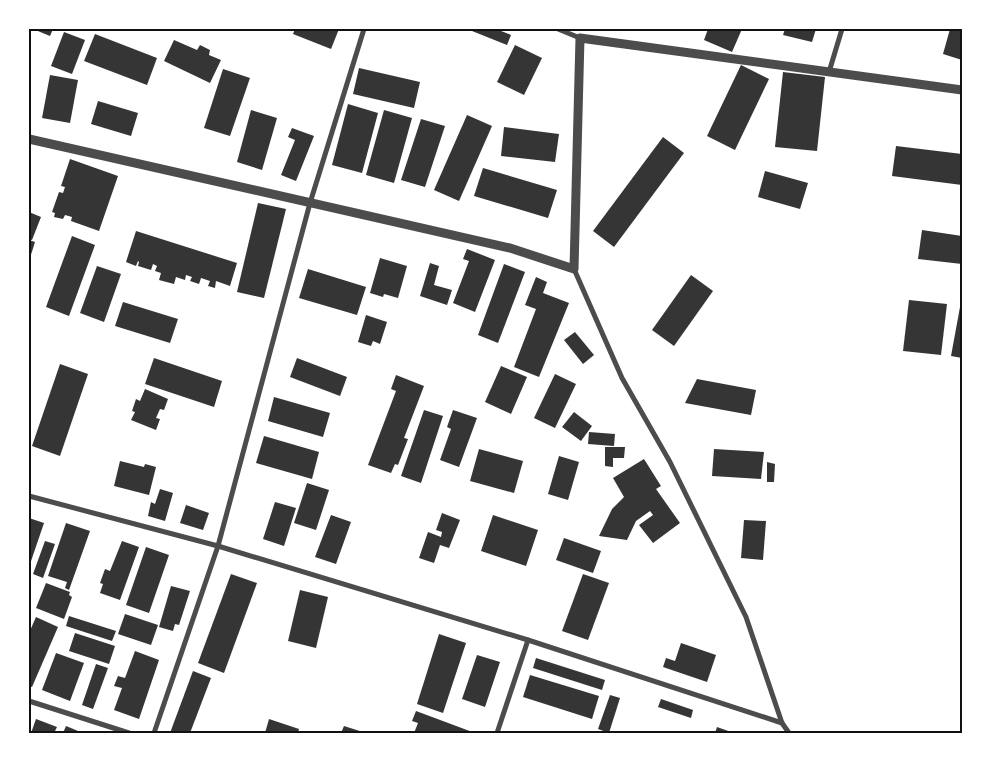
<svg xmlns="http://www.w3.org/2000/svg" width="991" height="762" font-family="Commissioner,sans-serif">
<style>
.building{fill:#353535}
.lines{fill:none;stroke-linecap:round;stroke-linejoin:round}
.minor{stroke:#4c4c4c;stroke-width:5}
.tertiary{stroke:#4c4c4c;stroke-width:9}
.neatline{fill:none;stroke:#111;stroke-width:2}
</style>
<rect width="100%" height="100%" fill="#fff"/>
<g class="building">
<path d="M33,29H53L50,36Z"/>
<path d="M295,29H339L331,49L293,34Z"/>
<path d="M467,29H496L511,35L507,45Z"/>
<path d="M708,29H742L732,52L704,40Z"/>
<path d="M785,29H816L812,42L783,35Z"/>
<path d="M950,29H962V60L943,54Z"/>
<path d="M64,32L85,40L72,74L51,66Z"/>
<path d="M95,34L157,58L147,85L84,61Z"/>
<path d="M174,40L197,50L200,45L210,50L209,55L221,60L210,83L164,61Z"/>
<path d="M515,45L542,58L524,95L497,82Z"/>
<path d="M741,65L769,79L735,150L707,136Z"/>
<path d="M359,68L420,82L414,108L353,94Z"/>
<path d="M223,69L250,78L230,136L204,128Z"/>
<path d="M783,72L825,77L817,151L775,147Z"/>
<path d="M50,75L78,80L70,123L42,118Z"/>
<path d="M98,101L138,113L131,136L91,124Z"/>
<path d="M348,104L378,113L362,173L332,165Z"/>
<path d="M251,110L277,118L262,170L237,162Z"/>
<path d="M384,110L412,118L394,183L366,175Z"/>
<path d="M467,115L492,126L459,201L434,190Z"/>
<path d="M421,119L445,126L425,187L401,180Z"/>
<path d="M504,127L559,134L555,162L501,156Z"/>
<path d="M292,128L314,136L296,181L281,175L295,140L288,137Z"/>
<path d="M663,137L684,153L614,247L593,231Z"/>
<path d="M896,146L962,154V185L892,176Z"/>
<path d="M70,159L118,176L99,231L71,221L72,217L65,215L63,219L54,217L55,213L52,212L59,192L63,193L65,187L61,186Z"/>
<path d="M483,168L557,190L548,218L474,196Z"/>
<path d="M765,171L808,183L800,209L758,197Z"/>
<path d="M258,203L286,209L264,298L237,292Z"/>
<path d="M29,212L41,217L32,240L29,239Z"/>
<path d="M922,230L962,236V264L918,259Z"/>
<path d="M136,231L237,263L230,286L216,281L215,288L208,286L210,281L201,278L199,284L190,281L192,277L186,275L185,280L176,277L174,284L159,280L161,273L155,271L157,266L153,264L151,270L138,266L139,262L138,261L136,266L126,262Z"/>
<path d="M72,236L95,245L69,316L46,307Z"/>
<path d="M29,240L35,242L29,261Z"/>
<path d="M467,249L495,260L475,312L453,303L469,261L463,259Z"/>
<path d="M380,258L407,266L398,298L384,294L383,297L370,293Z"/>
<path d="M430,263L439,266L434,285L452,290L447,305L420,296Z"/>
<path d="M504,264L525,272L498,343L478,335Z"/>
<path d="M97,266L121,274L104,322L80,313Z"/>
<path d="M308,269L366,287L357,315L299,298Z"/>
<path d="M691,275L713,291L674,346L652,330Z"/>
<path d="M536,277L547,282L543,293L569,303L539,377L514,367L536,309L525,305Z"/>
<path d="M909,300L947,304L941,355L903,351Z"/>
<path d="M123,302L178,319L170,343L115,326Z"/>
<path d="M960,307L962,308V358L951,356Z"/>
<path d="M366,315L387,322L380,344L373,341L371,346L358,342Z"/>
<path d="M575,332L594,355L583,364L564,340Z"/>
<path d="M154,358L222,381L214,407L145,384Z"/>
<path d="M297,358L347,377L340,396L290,377Z"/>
<path d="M60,364L88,374L60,456L32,446Z"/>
<path d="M501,366L527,377L511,414L485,402Z"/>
<path d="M555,374L576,384L555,428L534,418Z"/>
<path d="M396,375L424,386L404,438L408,439L398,465L395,464L391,473L368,465L396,391L391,389Z"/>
<path d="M697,379L756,390L751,415L685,403Z"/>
<path d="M145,389L168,399L164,410L160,409L156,418L160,419L156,430L131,420L135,412L132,411L136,399L140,401Z"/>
<path d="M274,397L330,413L323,437L268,421Z"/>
<path d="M424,410L443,416L421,483L401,476Z"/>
<path d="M453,410L477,418L459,467L440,460L451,429L447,427Z"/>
<path d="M574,412L592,426L581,441L562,427Z"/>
<path d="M589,432L615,434L614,446L588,444Z"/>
<path d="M264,436L319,452L312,479L256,463Z"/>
<path d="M605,447H625L624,458H613V467L605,466Z"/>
<path d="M479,449L523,461L514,493L470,481Z"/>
<path d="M714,449L764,452L761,479L712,476Z"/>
<path d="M559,456L579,462L568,500L548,494Z"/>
<path d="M644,459L661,486L656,489L680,523L653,543L639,525L653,515L650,511L636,521L627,540L599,536L612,509L624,497L613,478Z"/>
<path d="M120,461L144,467L145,464L156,467L149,495L114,486Z"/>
<path d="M767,462L775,464L774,482H767Z"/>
<path d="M307,483L329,490L316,530L294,523Z"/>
<path d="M160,489L173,493L165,521L148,516L151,502L155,504Z"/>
<path d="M275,502L296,508L284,546L263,539Z"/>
<path d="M186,505L209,513L203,530L180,523Z"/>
<path d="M442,513L460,520L449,548L440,545L434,563L419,558L428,532L441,537L442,532L436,530Z"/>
<path d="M331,515L351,522L336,564L315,557Z"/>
<path d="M493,515L538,530L526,566L481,551Z"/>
<path d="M29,518L44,523L29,567Z"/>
<path d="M744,520L766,521L763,560L741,558Z"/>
<path d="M66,523L90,531L69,590L65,588L67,582L48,576Z"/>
<path d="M564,538L601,551L593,573L556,560Z"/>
<path d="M45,541L55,544L43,578L33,574Z"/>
<path d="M122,541L139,547L120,600L100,593L103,584L100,583L105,569L110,571Z"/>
<path d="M146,547L169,555L149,613L126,605Z"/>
<path d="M231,574L257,583L224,673L198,663Z"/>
<path d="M583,574L609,583L588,640L562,631Z"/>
<path d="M46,583L70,592L69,595L72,597L64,619L36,608Z"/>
<path d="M171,586L190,591L179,625L175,624L173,631L159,627Z"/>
<path d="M300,590L328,597L316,648L288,641Z"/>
<path d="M125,614L158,625L151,645L118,634Z"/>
<path d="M69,616L116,631L112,641L66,626Z"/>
<path d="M36,617L58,627L32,687L29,686V633Z"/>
<path d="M75,633L115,646L109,664L69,651Z"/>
<path d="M439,634L466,643L443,713L417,704Z"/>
<path d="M681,643L716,655L707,682L663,667L666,658L675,661Z"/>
<path d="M135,651L159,660L139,719L114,710L122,688L114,686L118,676L125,678Z"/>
<path d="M56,653L84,663L70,701L42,690Z"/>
<path d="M477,655L500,662L485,707L462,699Z"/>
<path d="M536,658L605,680L602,690L533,668Z"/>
<path d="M96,664L108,668L93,709L82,705Z"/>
<path d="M193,671L211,678L190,733H170Z"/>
<path d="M530,675L599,696L592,719L523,697Z"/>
<path d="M610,695L620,698L609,733L598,729Z"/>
<path d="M661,699L693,710L691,718L658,707Z"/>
<path d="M416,711L475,733H414L418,723L412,721Z"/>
<path d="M36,719L57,727L54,733H31Z"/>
<path d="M269,719L299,729L298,733H265Z"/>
<path d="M66,726L83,733H63Z"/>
<path d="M344,726L366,733H341Z"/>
<path d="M717,727L734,733H715Z"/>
</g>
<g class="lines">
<g class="minor">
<path d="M558,29L580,38"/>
<path d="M829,72L842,29"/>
<path d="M574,269L622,378L670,462L746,617L782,723L789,733"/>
<path d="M29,496L218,546L528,640L782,723"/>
<path d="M29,701L129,733"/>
<path d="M154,733L218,546L310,203L364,29"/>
<path d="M497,733L528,640"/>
</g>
<path class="tertiary" d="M29,139L510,248L574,269L580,38L962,90"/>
</g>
<rect width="991" height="762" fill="none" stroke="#ffffff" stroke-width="60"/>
<rect x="30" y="30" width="931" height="702" class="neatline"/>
</svg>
